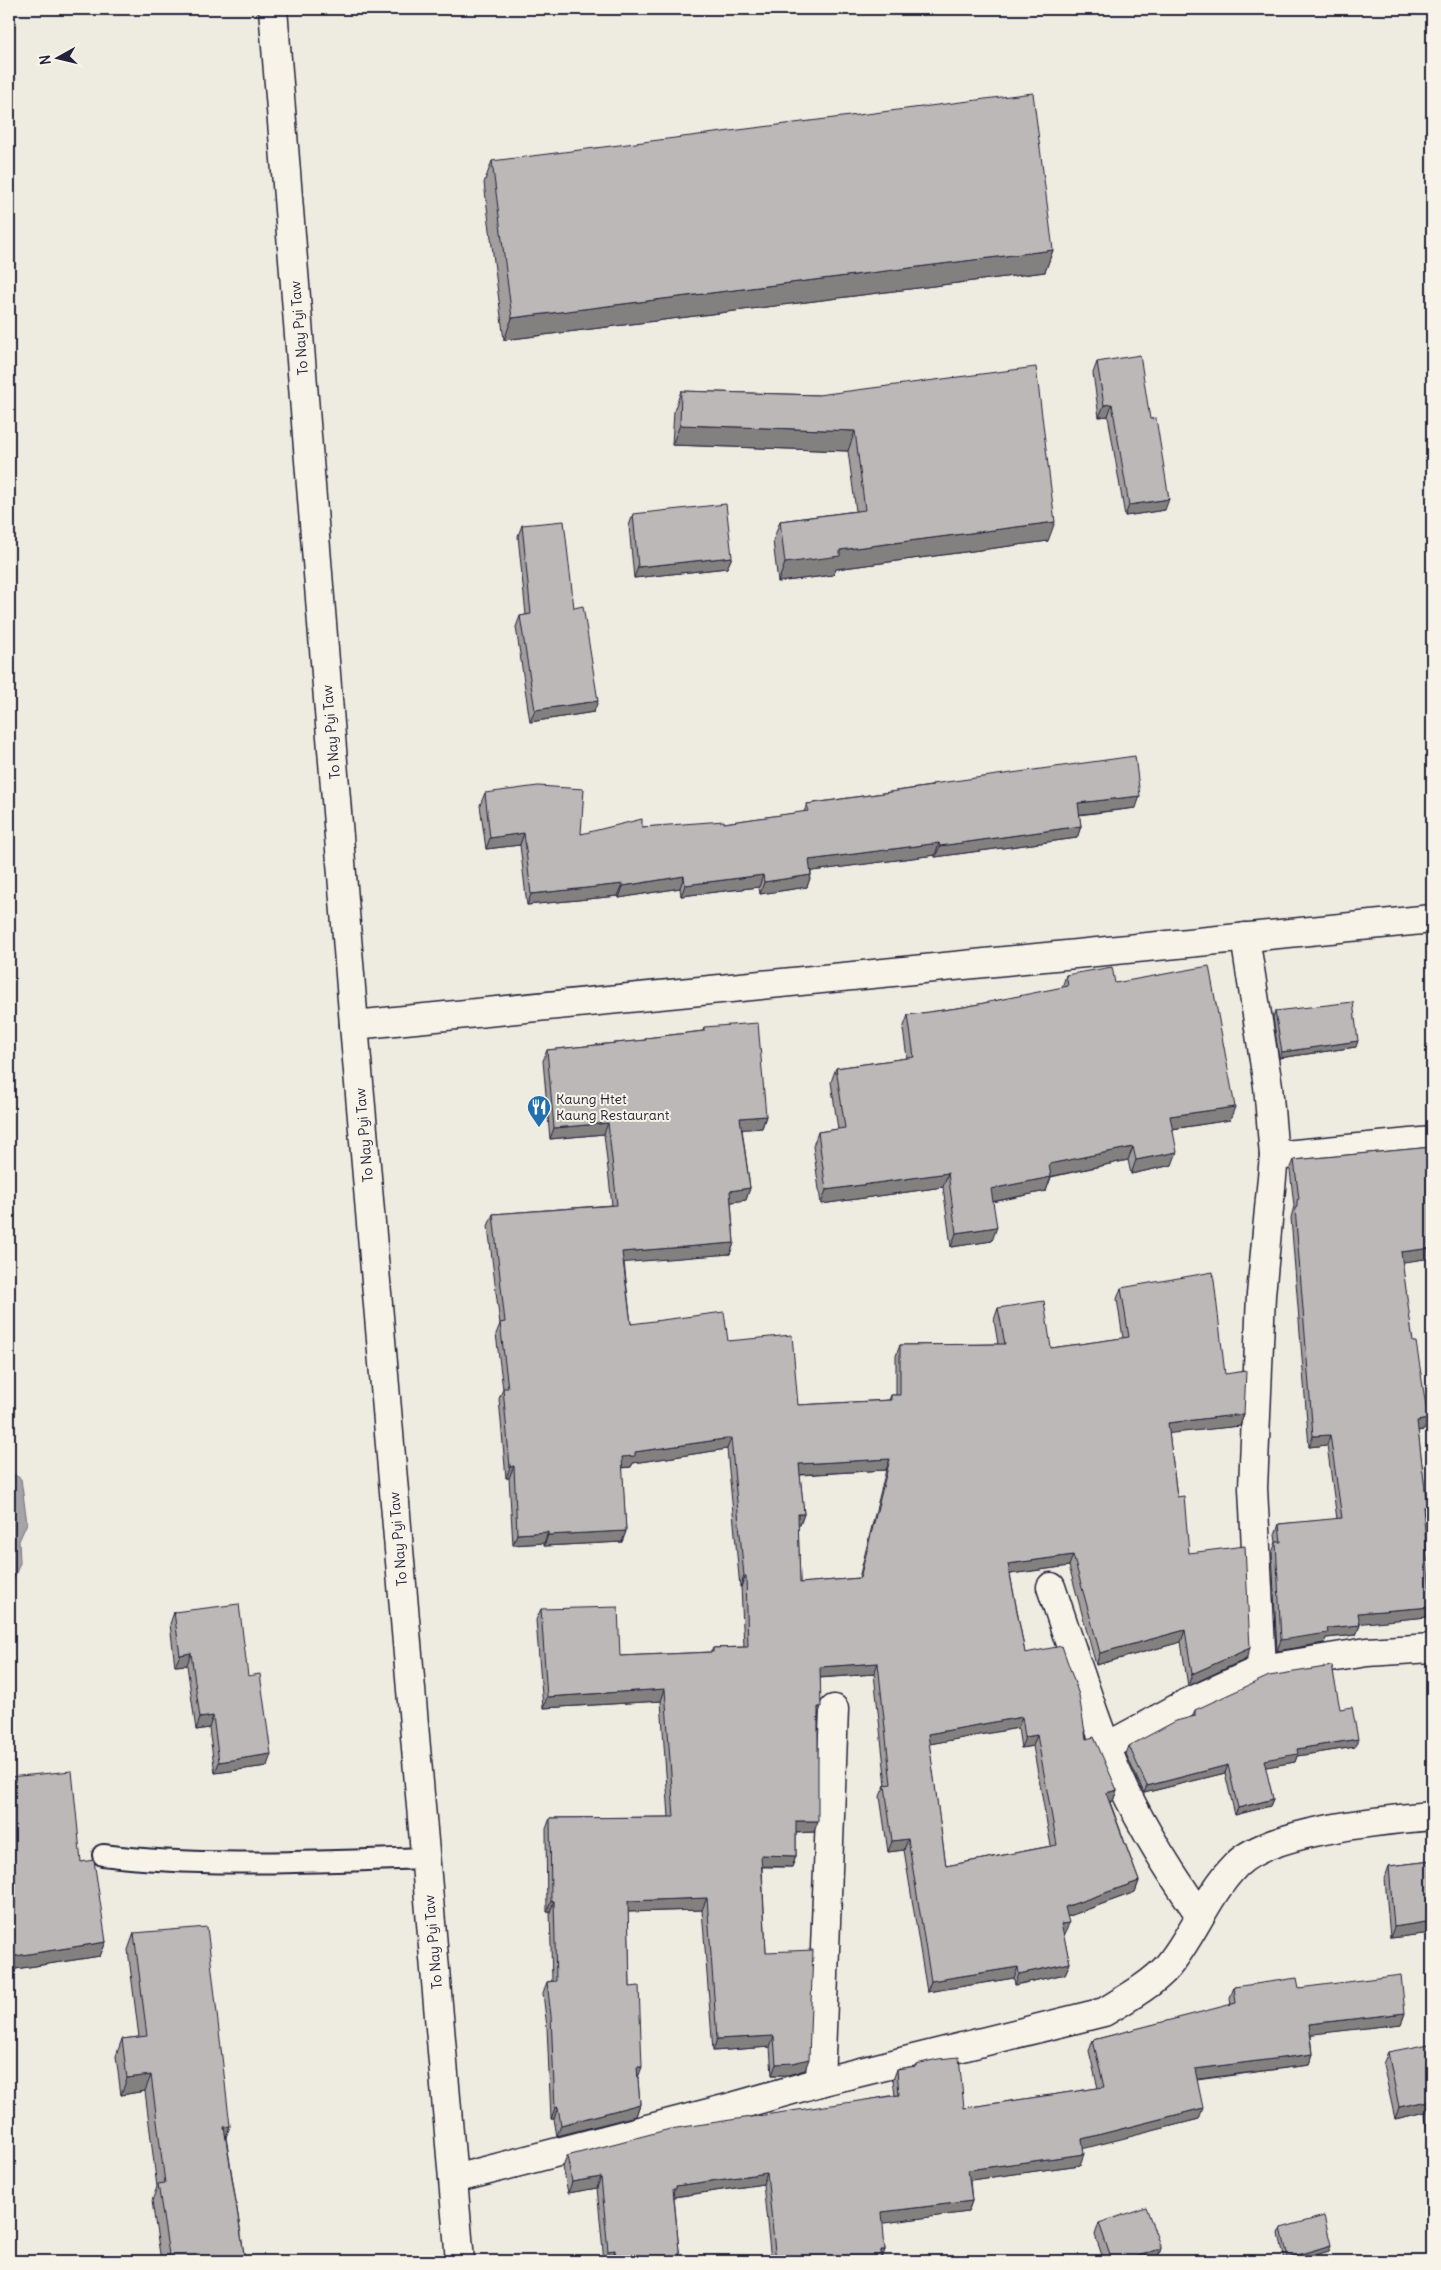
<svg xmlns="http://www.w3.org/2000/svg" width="1441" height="2270" font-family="Delius,sans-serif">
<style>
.water{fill:#a6a3a6;stroke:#716f7b}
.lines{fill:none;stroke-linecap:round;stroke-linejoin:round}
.lane-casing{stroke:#22223b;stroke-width:24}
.street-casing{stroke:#22223b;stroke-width:31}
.primary-casing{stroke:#22223b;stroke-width:31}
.lane{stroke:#f7f3e8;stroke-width:20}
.street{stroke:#f7f3e8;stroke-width:28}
.primary{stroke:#f7f3e8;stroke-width:28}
.wall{fill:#a19e9d;stroke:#22223b;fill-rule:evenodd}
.shaded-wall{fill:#838180;stroke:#22223b}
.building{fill:#bbb8b7;stroke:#22223b;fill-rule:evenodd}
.labels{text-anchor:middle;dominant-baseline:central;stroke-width:4;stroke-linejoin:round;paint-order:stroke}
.street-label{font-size:14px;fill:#22223b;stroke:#f7f3e8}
.poi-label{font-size:14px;fill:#22223b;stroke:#f7f3e8;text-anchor:start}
</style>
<rect width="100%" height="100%" fill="#eeebe1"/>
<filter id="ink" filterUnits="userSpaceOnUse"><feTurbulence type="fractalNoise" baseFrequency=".02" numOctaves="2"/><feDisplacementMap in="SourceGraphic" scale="10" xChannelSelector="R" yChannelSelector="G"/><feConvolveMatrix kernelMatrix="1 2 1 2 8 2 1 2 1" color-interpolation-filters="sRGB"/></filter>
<g filter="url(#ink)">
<path class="water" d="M9,1471L21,1479L27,1523L19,1541L20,1563L12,1583H9Z"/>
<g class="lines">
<g class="lane-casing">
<path id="lane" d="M103,1855C208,1868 320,1861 426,1858"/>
</g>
<g class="street-casing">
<g id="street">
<path d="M1245,937L1268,1086L1274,1156L1261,1295L1253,1488L1262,1669"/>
<path d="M354,1025L1432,919"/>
<path d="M1274,1156L1432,1141"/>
<path d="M1051,1587C1069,1640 1086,1694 1106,1746C1129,1807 1163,1862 1200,1915"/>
<path d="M1106,1747L1185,1704L1262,1669L1367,1652L1432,1648"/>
<path d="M820,2082L834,1709"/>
<path d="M454,2179L732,2107L820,2082L1104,2012C1124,2000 1153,1984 1168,1966C1194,1934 1207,1895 1236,1865C1269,1831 1385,1820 1432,1816"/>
</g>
</g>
<g class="primary-casing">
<path id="primary" d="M273,9L354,1025L460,2261"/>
</g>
<use href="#lane" class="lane"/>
<use href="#street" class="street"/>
<use href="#primary" class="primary"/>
</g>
<g class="wall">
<path d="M492,161L1053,250L1045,272L504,340L484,183Z"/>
<path d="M1097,362L1150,419L1165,510L1125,516L1108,416L1099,417L1093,373Z"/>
<path d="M681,391L818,395L1048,541L836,569L833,575L778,582L773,541L780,521L856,511L848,451L672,445L674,411Z"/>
<path d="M633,514L732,557L727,568L634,578L629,526Z"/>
<path d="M522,525L574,608L594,712L530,722L516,627L520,616L526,615L518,536Z"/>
<path d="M932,784L1136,808L1079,815L1081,826L1077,838L935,857V855L811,871V875L807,887L760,894L759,887L681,896L680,888L619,898L618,896L527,905L520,845L486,849L480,805L485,793L581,834L642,827L724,823L804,812L807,804L931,786Z"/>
<path d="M1066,975L1115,983L1230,1120L1173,1129L1172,1165L1131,1174L1128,1160L1051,1177L1046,1191L993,1202L992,1241L951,1247L943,1187L821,1204L813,1146L818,1132L838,1129L831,1082L836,1068L907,1058L903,1029L908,1015L964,1007L1062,988Z"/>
<path d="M1275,1011L1356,1047L1279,1058L1273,1017Z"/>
<path d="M704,1027L766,1116L762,1128L742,1129L750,1188L746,1200L731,1202L734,1243L730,1254L624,1262L631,1324L728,1341L798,1405L889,1400L891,1395H896V1356L900,1345L998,1344L994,1320L998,1308L1051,1348L1123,1338L1117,1299L1121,1288L1225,1374L1244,1414L1240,1426L1169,1433L1177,1497L1189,1553L1246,1659L1188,1686L1181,1642L1096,1665L1069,1566L1010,1574L1025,1653L1086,1739L1117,1790L1113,1801L1110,1802L1139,1881L1135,1892L1067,1917L1065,1934H1063L1070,1963L1065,1974L1015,1985L1014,1978L927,1992L904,1850L888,1852L880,1796L885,1785H886L874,1674L820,1678L814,1832L796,1833V1856L792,1867H762L766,1952L805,2070L788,2075H772L770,2047L713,2051L702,1910L628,1912L630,1987L640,2104L636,2116L557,2136L554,2119H551L547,2027L543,1993L547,1982L552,1981L550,1912H547L546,1829L550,1818L669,1817L661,1701L543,1708L536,1620L541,1609L620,1656L711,1652L713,1648L744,1647L741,1587H740L727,1449L633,1463L631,1467L622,1468L626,1531L622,1542L544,1546V1543L513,1545L509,1478H506L499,1399L503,1389L496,1334L500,1324L488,1226L493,1214L612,1205L604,1134L550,1139L543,1061L547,1050L645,1040L646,1038L703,1031ZM886,1470L859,1578L800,1583L798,1525H800L804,1514L800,1475ZM1018,1728L1021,1748L1033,1746L1051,1846L946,1866L929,1744Z"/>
<path d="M1432,1147V1258L1402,1262L1424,1430L1418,1431L1427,1507L1423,1517L1427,1617L1360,1623V1625L1356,1635L1326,1638L1324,1643L1277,1651L1272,1553L1276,1542L1275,1535L1279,1524L1337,1519L1327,1445L1309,1447L1291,1218L1294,1206L1290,1170L1294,1160Z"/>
<path d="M174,1612L248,1676L267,1766L215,1773L209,1728L196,1730L187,1665L175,1666L170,1624Z"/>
<path d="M1340,1709L1355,1747L1297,1756L1295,1762L1265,1767L1273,1799L1270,1806L1235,1815L1225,1773L1144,1793L1126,1754L1129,1746L1192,1717L1195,1710Z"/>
<path d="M9,1777L81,1862L106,1942L100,1956L9,1970Z"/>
<path d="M1432,1861V1933L1390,1938L1385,1878L1389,1866Z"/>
<path d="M134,1933L230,2126L226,2137L245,2261H161L152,2201L157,2187L145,2091L121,2095L116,2056L122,2039L139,2037L128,1950Z"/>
<path d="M1234,1987L1299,1988L1405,2013L1401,2024L1311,2034L1313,2054L1309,2065L1197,2080L1199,2119L1083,2148L1080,2165L970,2180L972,2201L968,2212L882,2223L885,2250L881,2259V2261H771L763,2184L674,2197L680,2261H604L597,2188L568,2193L563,2167L567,2156L895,2095L893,2080L897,2069L915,2066L916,2064L964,2108L1098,2088L1089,2051L1093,2040L1231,2005L1230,1998Z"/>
<path d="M1388,2052L1432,2061V2165L1425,2115L1426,2112L1395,2119L1383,2064Z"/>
<path d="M1099,2223L1161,2248L1157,2260L1154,2261H1104L1095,2235Z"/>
<path d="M1281,2228L1329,2251L1294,2261H1285L1279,2234Z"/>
</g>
<g class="shaded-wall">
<path d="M1053,250L1045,272L504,340L512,318Z"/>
<path d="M1112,404L1108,416L1099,417L1104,405Z"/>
<path d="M680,425L855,431L848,451L672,445Z"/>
<path d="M1169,499L1165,510L1125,516L1129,505Z"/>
<path d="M1055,522L1048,541L836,569L833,575L778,582L785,563L840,550Z"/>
<path d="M732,557L727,568L634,578L638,567Z"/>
<path d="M598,701L594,712L530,722L535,710Z"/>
<path d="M1140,796L1136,808L1074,815L1078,803Z"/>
<path d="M1081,826L1077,838L935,857L940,846Z"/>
<path d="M524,833L520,845L486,849L490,838Z"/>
<path d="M939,843L935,855L805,872L809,860Z"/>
<path d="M763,875L759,887L681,896L685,885Z"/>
<path d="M811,875L807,887L760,894L764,882Z"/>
<path d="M684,876L680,888L619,898L623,886Z"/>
<path d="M623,884L618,896L527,905L531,894Z"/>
<path d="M1358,1041L1356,1047L1279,1058L1282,1052Z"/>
<path d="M1235,1107L1230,1120L1165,1130L1170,1116Z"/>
<path d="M766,1116L762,1128L736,1130L740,1118Z"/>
<path d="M608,1123L604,1134L550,1139L554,1128Z"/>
<path d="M1133,1147L1128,1160L1044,1178L1049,1164Z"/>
<path d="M1177,1152L1172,1165L1131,1174L1136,1160Z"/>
<path d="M948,1173L943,1187L821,1204L826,1190Z"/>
<path d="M1051,1177L1046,1191L986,1203L991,1189Z"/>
<path d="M750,1188L746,1200L726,1203L730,1191Z"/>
<path d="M997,1227L992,1241L951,1247L956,1233Z"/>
<path d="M734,1243L730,1254L618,1263L622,1252Z"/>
<path d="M1432,1248V1258L1397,1263L1401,1252Z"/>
<path d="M1244,1414L1240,1426L1164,1434L1168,1423Z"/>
<path d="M1428,1419L1424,1430L1413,1431L1417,1421Z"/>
<path d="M1330,1435L1327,1445L1309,1447L1313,1436Z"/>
<path d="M731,1438L727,1449L633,1463L631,1467L617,1468L622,1457L635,1452Z"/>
<path d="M890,1459L886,1470L795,1475L799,1464Z"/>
<path d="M514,1466L509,1478H506L510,1467Z"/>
<path d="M1423,1507H1427L1423,1517Z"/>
<path d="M798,1514H804L800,1525L794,1526Z"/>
<path d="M626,1531L622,1542L544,1546L548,1535Z"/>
<path d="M548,1532L544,1543L513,1545L517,1534Z"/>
<path d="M1073,1555L1069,1566L1003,1575L1008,1564Z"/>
<path d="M744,1576H746L741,1587H740Z"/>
<path d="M1431,1607L1427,1617L1355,1624L1358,1613Z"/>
<path d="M1360,1625L1356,1635L1326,1638L1324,1643L1277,1651L1281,1640L1327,1628Z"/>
<path d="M1185,1630L1181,1642L1096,1665L1100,1653Z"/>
<path d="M1250,1648L1246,1659L1188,1686L1192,1674Z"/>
<path d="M191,1653L187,1665L175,1666L180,1655Z"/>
<path d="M878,1663L874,1674L816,1678L820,1667Z"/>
<path d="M665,1689L661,1701L543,1708L547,1697Z"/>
<path d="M818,1707H821L817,1719Z"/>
<path d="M213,1716L209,1728L196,1730L200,1718Z"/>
<path d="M1022,1717L1018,1728L924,1745L928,1734Z"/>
<path d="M1037,1735L1033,1746L1021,1748L1025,1737Z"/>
<path d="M1358,1739L1355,1747L1297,1756L1295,1762L1261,1768L1264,1760L1297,1749Z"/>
<path d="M271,1754L267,1766L215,1773L219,1762Z"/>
<path d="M1228,1765L1225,1773L1144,1793L1147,1786Z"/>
<path d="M1117,1790L1113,1801L1102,1804L1106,1793Z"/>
<path d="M1273,1799L1270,1806L1235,1815L1238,1808Z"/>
<path d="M796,1821H818L814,1832L792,1833Z"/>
<path d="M908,1839L904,1850L888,1852L892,1841Z"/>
<path d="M761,1855L796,1856L792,1867L757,1866Z"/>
<path d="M1139,1881L1135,1892L1061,1919L1065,1907Z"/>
<path d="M707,1898L702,1910L624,1912L628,1901Z"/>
<path d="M551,1901H554L550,1912H547Z"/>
<path d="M1432,1921V1933L1390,1938L1394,1927Z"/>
<path d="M1069,1923L1065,1934L1057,1936L1061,1924Z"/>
<path d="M106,1942L100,1956L9,1970V1957Z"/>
<path d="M1070,1963L1065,1974L1015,1985L1019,1974Z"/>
<path d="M1018,1967L1014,1978L927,1992L931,1981Z"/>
<path d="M1405,2013L1401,2024L1305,2035L1309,2024Z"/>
<path d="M774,2036L770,2047L713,2051L717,2039Z"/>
<path d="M1313,2054L1309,2065L1191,2080L1195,2069Z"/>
<path d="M809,2059L805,2070L788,2075H772L776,2064Z"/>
<path d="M637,2067H642L638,2078Z"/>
<path d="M151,2075L145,2091L121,2095L127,2078Z"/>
<path d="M1432,2100V2111L1429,2103L1426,2112L1395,2119L1399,2107Z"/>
<path d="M640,2104L636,2116L557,2136L561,2125Z"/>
<path d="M558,2107L554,2119H551L555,2108Z"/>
<path d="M1203,2108L1199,2119L1078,2150L1082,2139Z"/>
<path d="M230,2126L224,2142V2127Z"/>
<path d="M1084,2154L1080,2165L964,2181L968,2170Z"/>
<path d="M767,2173L763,2184L673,2197V2189L676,2186Z"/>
<path d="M601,2177L597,2188L568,2193L572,2182Z"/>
<path d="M972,2201L968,2212L877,2224L882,2212Z"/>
<path d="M1331,2245L1329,2251L1294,2261H1286L1288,2258Z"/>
<path d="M1161,2248L1157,2260L1154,2261H1125Z"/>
<path d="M615,2250L611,2261H604L608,2251Z"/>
<path d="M881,2250H885L881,2261Z"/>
</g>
<g class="building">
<path d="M1033,93L1053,250L512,318L492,161Z"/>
<path d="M1140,355L1150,419L1156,418L1169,499L1129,505L1112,404L1104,405L1097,362Z"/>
<path d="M1036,367L1055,522L840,550V556L785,563L780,521L865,510L855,431L680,425L681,391L818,395Z"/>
<path d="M726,504L732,557L638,567L633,514Z"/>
<path d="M564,521L574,608L583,606L598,701L535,710L520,616L531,614L522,525Z"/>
<path d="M1135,756L1140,796L1078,803L1081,826L940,846L939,843L809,860L811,875L764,882L763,875L685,885L684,876L623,886V884L531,894L524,833L490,838L485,793L538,786L584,789L581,834L642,819V827L724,821V823L808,811L807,804L932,786V784Z"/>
<path d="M1209,966L1235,1107L1170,1116L1177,1152L1136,1160L1133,1147L1049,1164L1051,1177L991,1189L997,1227L956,1233L948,1173L826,1190L818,1132L845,1128L836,1068L914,1057L908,1015L964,1007L1068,986L1066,975L1112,967L1115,983Z"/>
<path d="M1353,1002L1358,1041L1282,1052L1275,1011Z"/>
<path d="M758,1023L766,1116L740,1118L750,1188L730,1191L734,1243L622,1252L631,1324L724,1312L728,1341L792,1335L798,1405L891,1400V1395H900V1345L1005,1344L998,1308L1044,1301L1051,1348L1129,1337L1121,1288L1213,1272L1225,1374L1246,1371L1244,1414L1168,1423L1177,1497L1184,1496L1189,1553L1245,1546L1250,1648L1192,1674L1185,1630L1100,1653L1073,1555L1008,1564L1025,1653L1062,1646L1079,1695L1086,1739L1094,1737L1117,1790L1106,1793L1139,1881L1065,1907L1069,1923L1061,1924L1070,1963L1019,1974L1018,1967L931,1981L908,1839L892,1841L885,1785L891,1784L878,1663L820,1667L821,1707H818V1821H796V1856L761,1855L766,1952L813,1950L809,2059L793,2063L776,2064L774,2036L717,2039L707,1898L628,1901L630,1987L639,1986L642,2067H637L640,2104L561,2125L558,2107L555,2108L551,2016L547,1982L556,1981L554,1901H551L550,1818L674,1817L665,1689L547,1697L541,1609L618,1607L620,1656L713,1652V1648L748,1647L746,1576H744L731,1438L635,1452V1456L622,1457L626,1531L548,1535V1532L517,1534L514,1466L510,1467L503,1388H508L500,1323L505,1322L493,1214L617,1205L608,1123L554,1128L547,1050L646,1040V1038L704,1031V1027ZM890,1459L860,1578L800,1583L798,1514H804L799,1464ZM1022,1717L1025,1737L1037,1735L1057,1845L946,1866L928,1734Z"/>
<path d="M1432,1147V1248L1401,1252L1413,1342H1416L1428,1419L1417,1421L1427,1507H1423L1431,1607L1358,1613L1360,1625L1327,1628L1328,1633L1281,1640L1276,1542H1281L1279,1524L1342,1518L1330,1435L1313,1436L1295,1208L1297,1207V1200L1299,1199L1294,1160Z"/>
<path d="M239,1604L248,1676L260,1674L271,1754L219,1762L213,1716L200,1718L191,1653L180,1655L174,1612Z"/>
<path d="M1332,1666L1340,1709L1352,1707L1358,1739L1297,1749L1298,1754L1264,1760L1273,1799L1238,1808L1228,1765L1147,1786L1129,1746L1176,1721L1195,1716V1710L1269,1676Z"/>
<path d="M72,1771L81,1862L94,1860L106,1942L9,1957V1873H13L9,1824V1777Z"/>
<path d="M1432,1861V1921L1394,1927L1389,1866Z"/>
<path d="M207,1927L230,2126L224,2127L245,2261H170L158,2184L165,2183L151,2075L127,2078L122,2039L147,2036L134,1933Z"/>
<path d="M1401,1975L1405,2013L1309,2024L1313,2054L1195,2069L1203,2108L1082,2139L1084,2154L968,2170L972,2201L882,2212L885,2250H881V2261H776L767,2173L676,2186V2189H673L680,2261H616L615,2250L608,2251L601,2177L572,2182L567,2156L670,2129L899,2095L897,2069L916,2066V2064L938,2059L959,2057L964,2108L1104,2087L1093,2040L1236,2003L1234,1987L1297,1978L1299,1988Z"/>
<path d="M1429,2044L1432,2061V2100L1399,2107L1388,2052Z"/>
<path d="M1429,2103H1432V2125Z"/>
<path d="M1146,2207L1161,2248L1125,2261H1112L1099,2223Z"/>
<path d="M1324,2216L1331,2245L1288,2258L1281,2228Z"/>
</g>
</g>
<defs>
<g id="restaurant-pin" transform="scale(1.25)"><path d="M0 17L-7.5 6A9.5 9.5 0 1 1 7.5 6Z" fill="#1f6fb2" stroke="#f7f3e8"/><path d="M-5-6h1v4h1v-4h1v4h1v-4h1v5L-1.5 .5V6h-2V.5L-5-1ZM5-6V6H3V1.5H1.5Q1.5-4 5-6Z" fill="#fff"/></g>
</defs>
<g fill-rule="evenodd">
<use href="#restaurant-pin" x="539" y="1107"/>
</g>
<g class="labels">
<g class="street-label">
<text transform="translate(299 328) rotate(-95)">To Nay Pyi Taw</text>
<text transform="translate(331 732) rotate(-95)">To Nay Pyi Taw</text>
<text transform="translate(364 1135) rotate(-95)">To Nay Pyi Taw</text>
<text transform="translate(398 1539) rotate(-95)">To Nay Pyi Taw</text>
<text transform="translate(433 1942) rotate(-95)">To Nay Pyi Taw</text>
</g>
<g class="poi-label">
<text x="556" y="1099">Kaung Htet<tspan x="556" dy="16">Kaung Restaurant</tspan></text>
</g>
</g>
<rect width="1441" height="2270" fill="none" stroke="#f7f3e8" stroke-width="30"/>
<rect x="15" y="15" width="1411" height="2240" fill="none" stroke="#22223b" stroke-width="2" filter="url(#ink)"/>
<g transform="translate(58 58) rotate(262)" stroke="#f7f3e8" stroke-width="4" paint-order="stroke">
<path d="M0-4L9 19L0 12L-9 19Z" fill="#22223b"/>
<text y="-8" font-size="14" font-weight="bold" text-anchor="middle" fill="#22223b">N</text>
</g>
</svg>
